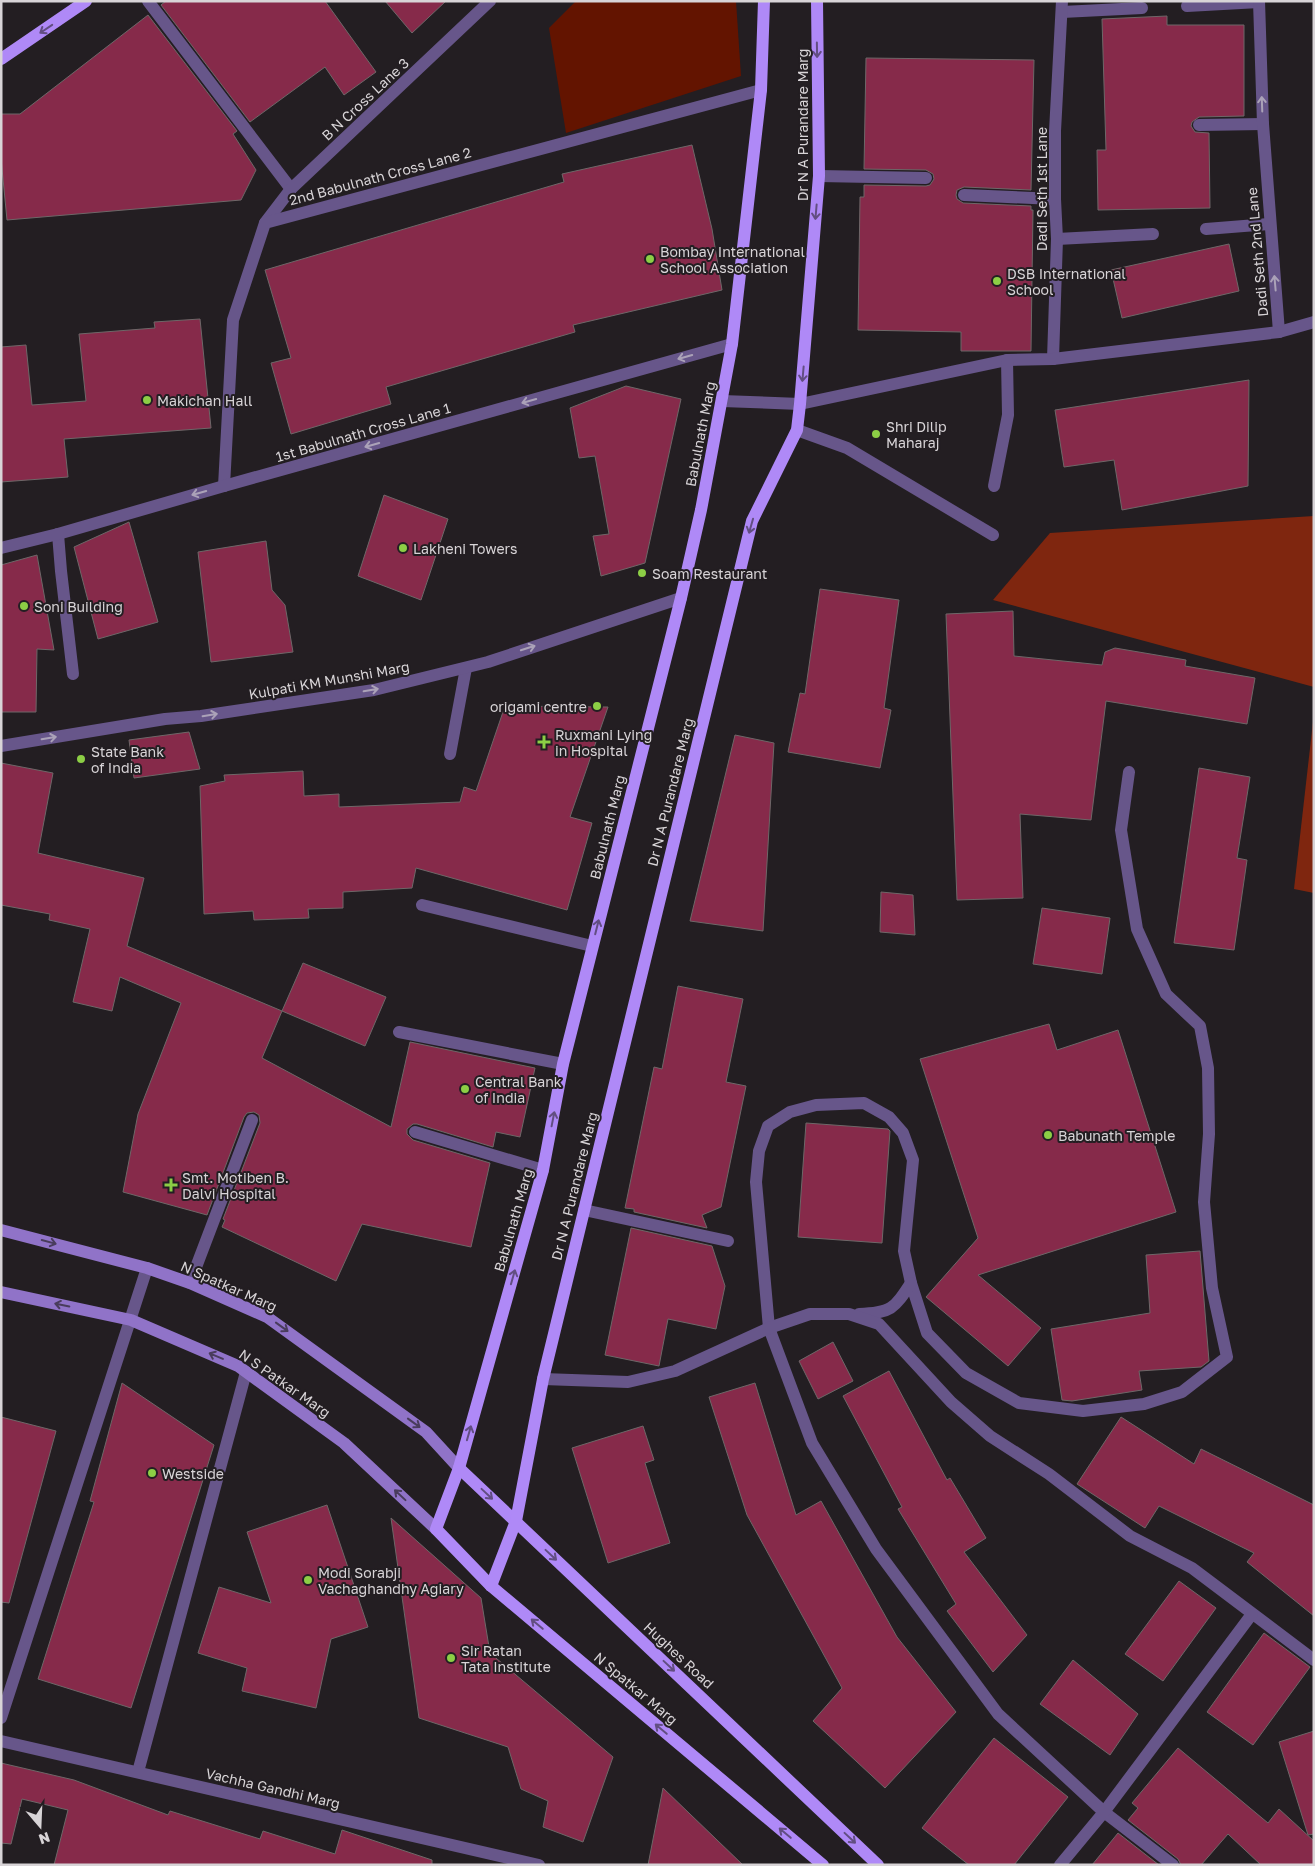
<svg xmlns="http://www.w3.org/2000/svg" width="1315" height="1866" font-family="'Golos Text',sans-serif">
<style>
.green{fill:#631400}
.forest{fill:#7f260f}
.building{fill:#862a4a;stroke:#6e6768}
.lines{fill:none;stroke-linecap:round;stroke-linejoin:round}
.service{stroke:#67568a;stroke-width:12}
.minor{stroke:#67568a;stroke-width:12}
.secondary{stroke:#9073c8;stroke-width:12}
.primary{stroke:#af89f7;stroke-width:12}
.oneway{stroke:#624e82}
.oneway2{stroke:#aba2b8}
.oneway3{stroke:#493c5c}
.poi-dot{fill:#8cce45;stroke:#231e22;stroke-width:2}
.labels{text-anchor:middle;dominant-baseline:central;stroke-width:4;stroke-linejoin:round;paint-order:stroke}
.street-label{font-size:14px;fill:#d8d4d7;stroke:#231e22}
.poi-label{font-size:14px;fill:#d8d4d7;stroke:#231e22;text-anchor:start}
</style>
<rect width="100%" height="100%" fill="#231e22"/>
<path class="green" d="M576,1H736L741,76L566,133L549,28Z"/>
<g class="forest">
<path d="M1314,516V687L993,600L1050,533Z"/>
<path d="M1314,713V893L1294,889Z"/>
</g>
<g class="building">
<path d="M166,1H325L376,72L344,95L325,67L250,122L161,5Z"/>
<path d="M385,1H446L412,33Z"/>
<path d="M148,15L237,131L233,134L256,170L241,200L7,220L1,158V114H20Z"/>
<path d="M1167,16V25H1244V116L1199,117L1192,122L1191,126L1195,132L1209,133L1210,208L1098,210L1097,150H1106L1102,19Z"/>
<path d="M866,58L1034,60L1031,190L964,187L957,190L956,195L957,199L963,203L1031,206V210H1033L1031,351H961V332L858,330L860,197H864V185L926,186L930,185L934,179L933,174L926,170L864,169Z"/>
<path d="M692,145L712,229L722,290L573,325L575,332L386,387L391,404L291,434L271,363L291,358L265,270L564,182L562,174Z"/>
<path d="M1229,244L1239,291L1122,318L1111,270Z"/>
<path d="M200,319L211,428L64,439L68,477L1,482V347L26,345L32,405L86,401L79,334L155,328L154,322Z"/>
<path d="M1249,380L1248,486L1122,510L1114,460L1064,467L1055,410Z"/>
<path d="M626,386L681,399L645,563L601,576L593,536L609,534L595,456L579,458L570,408Z"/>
<path d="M384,495L448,519L421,600L358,576Z"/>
<path d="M129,522L158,622L98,639L74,547Z"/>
<path d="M266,541L272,590L285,605L293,652L211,662L198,552Z"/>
<path d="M37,555L54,650L37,649L36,712H1V565Z"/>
<path d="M820,589L899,600L884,708L891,710L880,768L788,752L800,693L805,694Z"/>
<path d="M1013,611L1014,656L1102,665L1105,652L1115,648L1186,660L1185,666L1255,678L1247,724L1106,701L1091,820L1020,814L1023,898L957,900L946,614Z"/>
<path d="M505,706L608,707L570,817L592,823L567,910L416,868L412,888L343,892V908L308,909L309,918L254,920L253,911L204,914L200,786L225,781L224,775L303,771L304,796L339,794V807L460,802L464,787L476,791Z"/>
<path d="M189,732L200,769L134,778L129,740Z"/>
<path d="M735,735L774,743L763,931L690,921Z"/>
<path d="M1,763L53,773L38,853L144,878L127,946L282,1011L303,963L386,997L365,1046L282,1011L262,1058L391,1127L410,1042L535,1068L520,1137L496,1132L493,1147L417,1124H413L407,1129V1134L413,1140L490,1163L471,1247L362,1224L336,1281L222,1227L225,1220L223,1219L260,1123L259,1115L254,1112L247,1113L244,1117L207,1215L123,1192L138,1114L181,1003L120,977L112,1011L73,1002L90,929L49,920L50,914L1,905Z"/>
<path d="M1199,768L1250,777L1237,858L1247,860L1234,950L1174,943Z"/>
<path d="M881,892L913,895L915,935L880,932Z"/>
<path d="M1042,908L1110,918L1102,974L1033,964Z"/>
<path d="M678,986L743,999L726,1082L746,1086L721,1207L702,1215L707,1228L634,1212V1209L625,1208L654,1067L662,1069Z"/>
<path d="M1049,1024L1057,1050L1118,1030L1176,1212L978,1275L1041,1328L1008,1366L926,1297L978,1238L920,1059Z"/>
<path d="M806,1123L888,1129L890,1131L882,1243L798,1237Z"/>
<path d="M631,1228L712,1246L725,1286L716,1329L668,1319L659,1366L605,1355Z"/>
<path d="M1200,1251L1209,1361L1201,1367L1139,1371L1142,1390L1072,1401L1062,1400L1051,1329L1150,1313L1146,1255Z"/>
<path d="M833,1342L853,1381L818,1399L799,1361Z"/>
<path d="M889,1371L947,1480L950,1478L986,1538L964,1552L1027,1635L993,1672L947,1611L956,1604L898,1509L902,1507L843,1396Z"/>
<path d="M122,1383L214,1445L131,1708L38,1679L94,1502L90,1501Z"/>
<path d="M755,1383L796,1515L821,1501L897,1637L956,1712L885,1788L813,1721L842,1688L747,1515L709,1397Z"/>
<path d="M1,1417L56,1431L9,1603L1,1602Z"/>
<path d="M1121,1417L1194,1464L1201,1449L1314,1505V1616L1247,1562L1254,1553L1159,1506L1145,1528L1077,1484Z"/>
<path d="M643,1426L654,1460L645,1463L670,1543L608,1563L572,1448Z"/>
<path d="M327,1505L368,1627L331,1639L316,1708L242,1691L247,1668L198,1653L219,1587L271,1603L247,1532Z"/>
<path d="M391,1518L481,1598L490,1653L613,1757L583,1842L543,1827L548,1801L521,1789L508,1747L419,1718Z"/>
<path d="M1179,1581L1216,1608L1163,1681L1125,1654Z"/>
<path d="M1264,1633L1310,1667L1253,1745L1207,1712Z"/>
<path d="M1073,1660L1138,1714L1110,1755L1040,1704Z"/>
<path d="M1314,1731V1834L1308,1835L1279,1742Z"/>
<path d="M994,1738L1068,1797L1014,1865H969L922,1828Z"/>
<path d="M1178,1748L1268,1823L1279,1809L1314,1841V1865H1261L1228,1834L1201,1865H1181L1178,1859L1128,1820L1138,1808L1132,1803Z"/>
<path d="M1,1763L74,1780L168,1815L170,1811L260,1839L263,1831L335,1854L342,1830L432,1860V1865H54L68,1810L22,1799L11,1844L1,1843Z"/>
<path d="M663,1788L743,1865H648Z"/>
<path d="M1118,1833L1159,1865H1092Z"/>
</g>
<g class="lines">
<g class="service">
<path d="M148,1L291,189"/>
<path d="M1187,6L1259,2"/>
<path d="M1062,12L1142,8"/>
<path d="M1199,125L1263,124"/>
<path d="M819,176L926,178"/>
<path d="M964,195L1055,199"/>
<path d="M1206,229L1269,224"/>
<path d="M1057,239L1153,234"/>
<path d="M450,754L466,668"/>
<path d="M1129,772L1121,830L1137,929L1166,994L1200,1026L1208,1068L1209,1134L1204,1202L1212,1288L1227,1357L1182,1392L1144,1404L1083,1411L1019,1403L966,1373L927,1333L911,1283L904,1251L913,1160L903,1133L889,1117L864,1103L816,1105L790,1112L768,1126L759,1151L756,1182L769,1328L812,1443L876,1549L998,1714L1104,1812L1173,1865"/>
<path d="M422,905L592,946"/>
<path d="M399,1032L563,1064"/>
<path d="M415,1132L543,1170"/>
<path d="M584,1210L728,1241"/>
<path d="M190,1283L252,1120"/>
<path d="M859,1314C891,1313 894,1309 911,1283"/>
<path d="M543,1379L628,1382L675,1371L769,1328L810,1314H849L879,1324L951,1402L990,1436L1049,1474L1130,1536L1192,1568L1314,1660"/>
<path d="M1,1718L147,1268"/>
<path d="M138,1772L246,1372"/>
<path d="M1060,1865L1104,1812L1252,1614"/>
</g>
<g class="minor">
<path d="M1259,1L1263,124L1279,332"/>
<path d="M265,223L291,189L490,1"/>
<path d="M1053,359L1057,239L1055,199V131L1062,1"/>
<path d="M722,401L800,404L1007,360L1053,359L1279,332L1314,322"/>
<path d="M797,430L847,448L993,535"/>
<path d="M224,486L233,320L265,223L761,90"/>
<path d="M994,486L1008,415L1007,360"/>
<path d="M58,534L61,571L73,674"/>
<path d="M1,548L58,534L224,486L732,344"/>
<path d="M1,746L165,719L201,716L374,690L488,662L681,598"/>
<path d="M1,1741L539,1865"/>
</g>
<g class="secondary">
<path d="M1,1230L147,1268L190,1283L267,1317L426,1432L459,1468"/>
<path d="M1,1292L131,1320L238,1366L344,1443L436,1529"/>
</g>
<g class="primary">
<path d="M764,1L761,90L732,344L701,510L681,598L563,1064L543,1170L459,1468L436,1529L491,1586L823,1865"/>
<path d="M1,59L86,1"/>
<path d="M459,1468L878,1865"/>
<path d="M491,1586L516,1521L543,1379L752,521L797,430L800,404L819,176L817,1"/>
</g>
</g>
<defs><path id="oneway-shaft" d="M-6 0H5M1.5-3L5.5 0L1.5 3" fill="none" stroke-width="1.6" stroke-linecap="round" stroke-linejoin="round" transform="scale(1.25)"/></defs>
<g class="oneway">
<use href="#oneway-shaft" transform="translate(46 29) rotate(146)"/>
<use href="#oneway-shaft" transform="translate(817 50) rotate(89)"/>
<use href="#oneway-shaft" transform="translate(816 212) rotate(95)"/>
<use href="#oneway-shaft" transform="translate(803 374) rotate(95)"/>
<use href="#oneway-shaft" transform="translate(751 526) rotate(106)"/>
<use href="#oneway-shaft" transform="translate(597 927) rotate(-76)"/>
<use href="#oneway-shaft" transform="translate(553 1119) rotate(-79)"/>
<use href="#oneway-shaft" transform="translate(513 1277) rotate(-74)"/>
<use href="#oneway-shaft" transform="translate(469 1433) rotate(-74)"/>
<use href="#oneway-shaft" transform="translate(487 1494) rotate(43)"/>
<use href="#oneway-shaft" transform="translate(551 1555) rotate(43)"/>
<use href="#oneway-shaft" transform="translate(537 1624) rotate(-140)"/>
<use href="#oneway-shaft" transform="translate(669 1666) rotate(43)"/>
<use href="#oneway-shaft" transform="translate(661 1729) rotate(-140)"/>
<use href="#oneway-shaft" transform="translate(785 1833) rotate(-140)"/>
<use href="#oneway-shaft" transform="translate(850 1838) rotate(43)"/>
</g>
<g class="oneway2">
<use href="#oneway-shaft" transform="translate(1262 104) rotate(-92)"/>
<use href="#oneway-shaft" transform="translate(1275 283) rotate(-95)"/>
<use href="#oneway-shaft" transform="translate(685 357) rotate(164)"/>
<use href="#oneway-shaft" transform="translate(529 401) rotate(164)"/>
<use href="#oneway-shaft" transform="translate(372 445) rotate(164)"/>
<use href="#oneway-shaft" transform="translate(199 493) rotate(164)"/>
<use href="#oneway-shaft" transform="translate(528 648) rotate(-18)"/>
<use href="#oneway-shaft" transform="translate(371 690) rotate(-10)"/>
<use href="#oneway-shaft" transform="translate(210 715) rotate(-9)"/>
<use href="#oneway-shaft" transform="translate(49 738) rotate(-9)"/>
</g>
<g class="oneway3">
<use href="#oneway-shaft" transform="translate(49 1242) rotate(15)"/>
<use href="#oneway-shaft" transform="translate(62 1305) rotate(-168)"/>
<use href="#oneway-shaft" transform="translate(282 1327) rotate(36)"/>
<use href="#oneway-shaft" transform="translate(216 1356) rotate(-157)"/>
<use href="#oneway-shaft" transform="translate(414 1423) rotate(36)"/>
<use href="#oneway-shaft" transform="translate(400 1495) rotate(-137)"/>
</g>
<g class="poi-dot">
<circle cx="650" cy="259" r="5"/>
<circle cx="997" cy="281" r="5"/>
<circle cx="147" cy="400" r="5"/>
<circle cx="876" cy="434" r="5"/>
<circle cx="403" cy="548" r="5"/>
<circle cx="642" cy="573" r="5"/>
<circle cx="24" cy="606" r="5"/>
<circle cx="597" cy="706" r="5"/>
<path d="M541.5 734.5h5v5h5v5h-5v5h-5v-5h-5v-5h5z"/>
<circle cx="81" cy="759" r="5"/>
<circle cx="465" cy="1089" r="5"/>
<circle cx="1048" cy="1135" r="5"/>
<path d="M168.5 1177.5h5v5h5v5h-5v5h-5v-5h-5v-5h5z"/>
<circle cx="152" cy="1473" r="5"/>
<circle cx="308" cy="1580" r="5"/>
<circle cx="451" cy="1658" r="5"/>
</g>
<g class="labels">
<g class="street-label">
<text transform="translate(365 99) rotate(-43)">B N Cross Lane 3</text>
<text transform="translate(802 125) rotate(-90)">Dr N A Purandare Marg</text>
<text transform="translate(380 176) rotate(-15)">2nd Babulnath Cross Lane 2</text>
<text transform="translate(1041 189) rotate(-90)">Dadi Seth 1st Lane</text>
<text transform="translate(1257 252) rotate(-95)">Dadi Seth 2nd Lane</text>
<text transform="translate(363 432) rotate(-16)">1st Babulnath Cross Lane 1</text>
<text transform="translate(700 434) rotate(-79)">Babulnath Marg</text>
<text transform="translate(329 680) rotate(-10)">Kulpati KM Munshi Marg</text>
<text transform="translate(670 792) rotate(-76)">Dr N A Purandare Marg</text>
<text transform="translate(607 827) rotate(-76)">Babulnath Marg</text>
<text transform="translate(574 1186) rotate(-76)">Dr N A Purandare Marg</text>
<text transform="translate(513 1220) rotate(-74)">Babulnath Marg</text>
<text transform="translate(229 1286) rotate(24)">N Spatkar Marg</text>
<text transform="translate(285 1383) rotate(35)">N S Patkar Marg</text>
<text transform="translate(679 1655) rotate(43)">Hughes Road</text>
<text transform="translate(636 1688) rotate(40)">N Spatkar Marg</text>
<text transform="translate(273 1788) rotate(13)">Vachha Gandhi Marg</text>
</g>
<g class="poi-label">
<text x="660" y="251">Bombay International<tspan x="660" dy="16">School Association</tspan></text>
<text x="1007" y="273">DSB International<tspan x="1007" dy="16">School</tspan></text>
<text x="157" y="400">Makichan Hall</text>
<text x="886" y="426">Shri Dilip<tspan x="886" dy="16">Maharaj</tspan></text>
<text x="413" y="548">Lakheni Towers</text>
<text x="652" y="573">Soam Restaurant</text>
<text x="34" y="606">Soni Building</text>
<text x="587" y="706" text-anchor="end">origami centre</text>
<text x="555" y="734">Ruxmani Lying<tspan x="555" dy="16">in Hospital</tspan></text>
<text x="91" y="751">State Bank<tspan x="91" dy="16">of India</tspan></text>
<text x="475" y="1081">Central Bank<tspan x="475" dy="16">of India</tspan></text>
<text x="1058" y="1135">Babunath Temple</text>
<text x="182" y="1177">Smt. Motiben B.<tspan x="182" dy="16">Dalvi Hospital</tspan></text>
<text x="162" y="1473">Westside</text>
<text x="318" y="1572">Modi Sorabji<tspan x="318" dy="16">Vachaghandhy Agiary</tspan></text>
<text x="461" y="1650">Sir Ratan<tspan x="461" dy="16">Tata Institute</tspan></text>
</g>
</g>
<rect width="1315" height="1866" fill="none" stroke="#d8d4d7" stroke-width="5"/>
<g transform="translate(40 1826) rotate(161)" stroke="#231e22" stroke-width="4" paint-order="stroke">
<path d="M0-4L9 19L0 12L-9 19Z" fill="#d8d4d7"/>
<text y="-8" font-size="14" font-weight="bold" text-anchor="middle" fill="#d8d4d7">N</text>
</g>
</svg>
